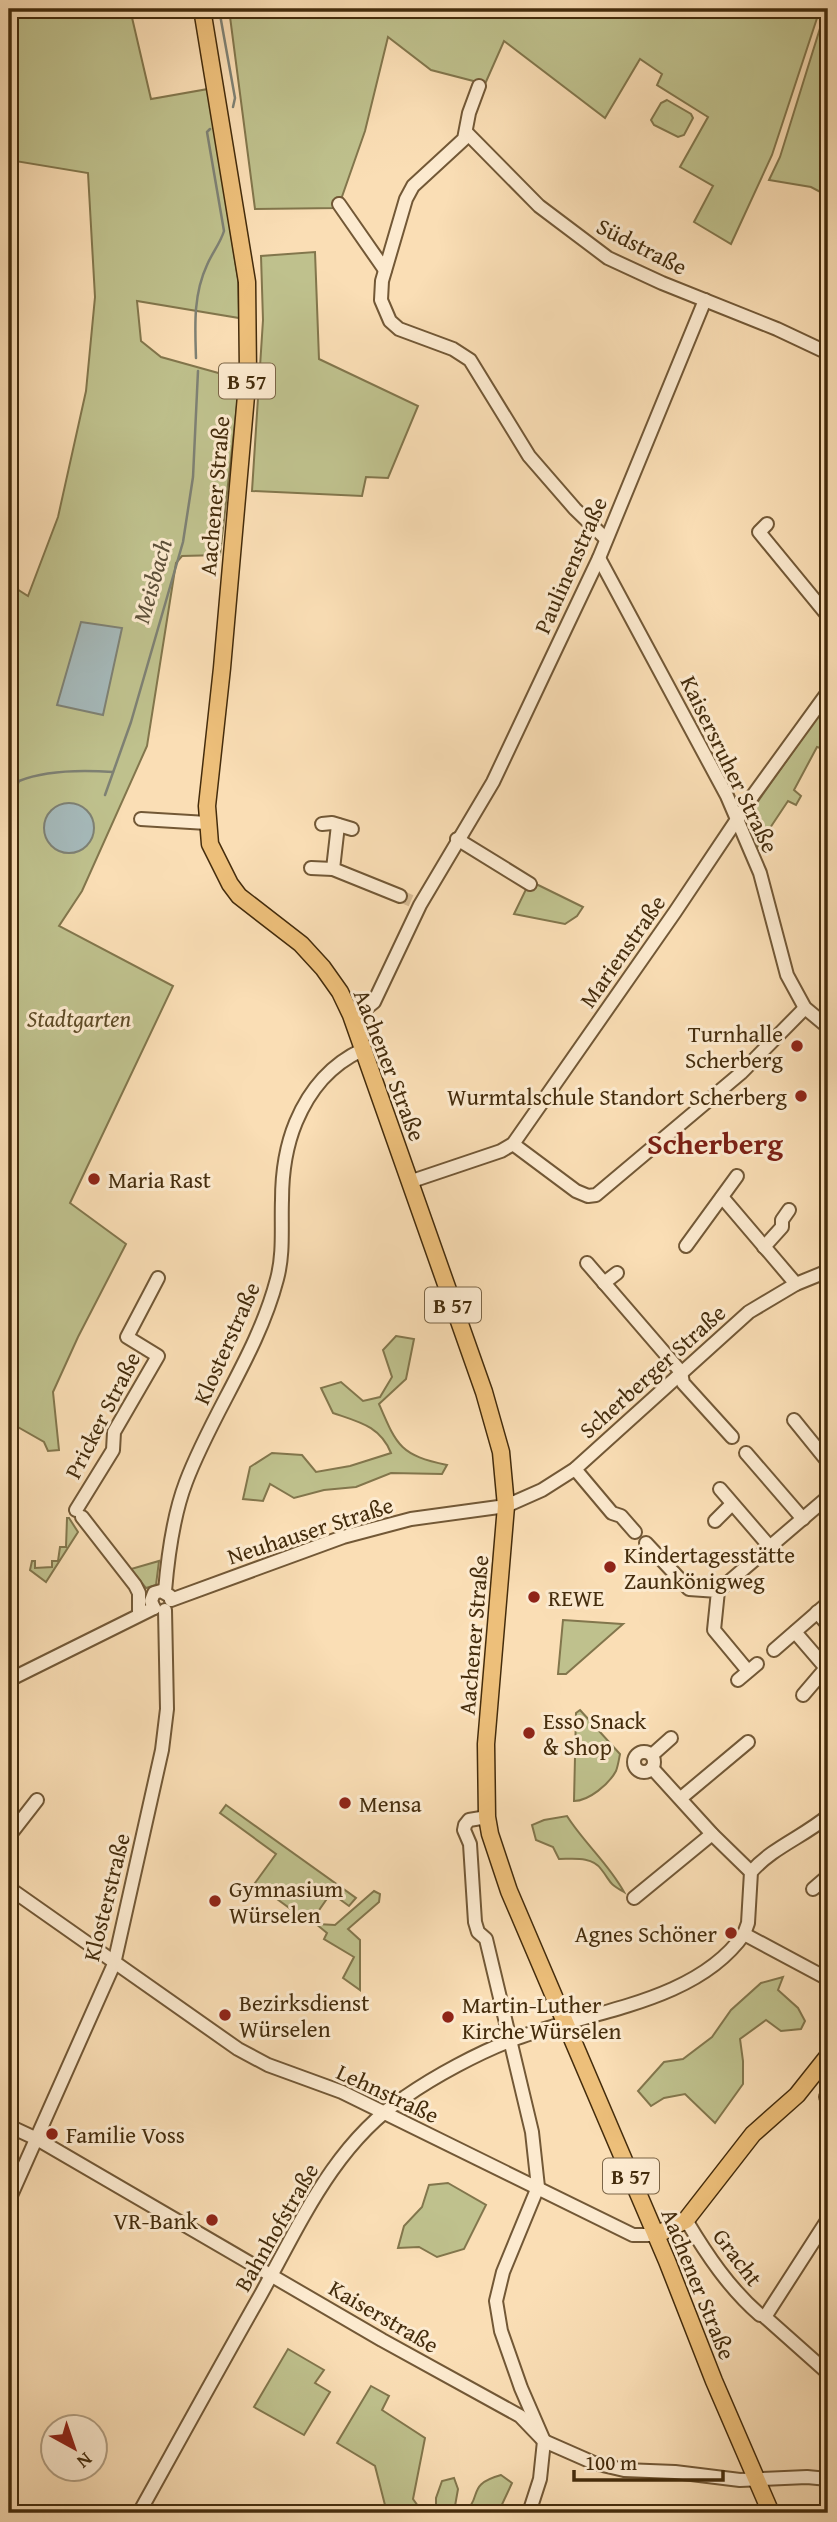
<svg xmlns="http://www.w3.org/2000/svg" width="837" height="2522" font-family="'Gentium Book Plus',serif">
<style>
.green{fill:#bfc18d;stroke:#82764c;stroke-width:2}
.water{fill:#a5b9ba;stroke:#7e8174;stroke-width:2}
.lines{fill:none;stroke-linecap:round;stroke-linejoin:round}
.stream{stroke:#7e8174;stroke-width:2.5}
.minor-tunnel{stroke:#d6ba93;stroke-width:12;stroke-dasharray:12 6;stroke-linecap:butt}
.minor-casing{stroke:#725836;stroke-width:16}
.major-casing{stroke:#442c0c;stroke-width:19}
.minor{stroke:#fceacf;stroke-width:12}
.major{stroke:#edbf7a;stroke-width:16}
.poi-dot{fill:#8f2418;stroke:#fceacf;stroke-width:2.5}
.labels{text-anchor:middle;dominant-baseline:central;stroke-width:6;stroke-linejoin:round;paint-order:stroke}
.shield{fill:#fceacf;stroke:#7b6546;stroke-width:2}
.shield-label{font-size:21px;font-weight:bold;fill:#442c0c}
.street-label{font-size:23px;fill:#442c0c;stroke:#fceacf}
.park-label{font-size:23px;font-style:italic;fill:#5d4a26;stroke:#fceacf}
.poi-label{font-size:23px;fill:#442c0c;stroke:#fceacf;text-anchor:start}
.water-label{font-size:24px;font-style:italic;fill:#5c4f38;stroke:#fceacf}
.district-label{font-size:30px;font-weight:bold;fill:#7a1f14;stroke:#fceacf}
</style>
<rect width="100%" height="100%" fill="#fadeb5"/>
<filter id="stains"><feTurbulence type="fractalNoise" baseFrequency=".00286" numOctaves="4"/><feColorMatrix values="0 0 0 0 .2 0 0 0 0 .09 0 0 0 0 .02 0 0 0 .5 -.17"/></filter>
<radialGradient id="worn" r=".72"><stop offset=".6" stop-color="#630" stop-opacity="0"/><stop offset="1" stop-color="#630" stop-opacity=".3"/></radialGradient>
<g class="green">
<path d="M9,9H130L151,99L208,89L238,278L239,318L137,301L141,341L161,357L240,379L220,555L182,556L176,563L147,746L82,891L59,926L173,986L70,1203L126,1244L78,1337L53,1392L59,1450L48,1451L44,1442L9,1422V584L28,596L58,517L86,391L95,297L88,173L9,160Z"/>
<path d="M229,9H820L772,155L731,244L694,222L713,186L680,167L708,117L657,85L662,74L640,59L605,118L504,41L485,84L431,70L388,37L365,131L338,208L255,209Z"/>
<path d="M826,9H828V196L811,187L769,180L780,157Z"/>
<path d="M667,100L691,114L693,118L684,135L678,137L654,125L651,120L661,103Z"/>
<path d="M315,252L319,359L418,406L388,478L366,477L362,496L252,491L263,320L261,256Z"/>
<path d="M828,702V726L823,737L828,741L827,750L817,747L794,790L801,796L796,805L788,801L756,849L744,821Z"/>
<path d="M530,881L583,907L577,916L565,924L514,914Z"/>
<path d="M396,1336L414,1339L406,1379L379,1404C397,1446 400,1455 447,1465L442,1474L391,1473L356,1487L324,1490L294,1498L270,1484L263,1501L243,1499L250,1467L272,1453L302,1455L316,1472L350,1466L391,1453C380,1426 359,1422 333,1413L321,1388L341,1382L363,1401L380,1397L392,1377L383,1350Z"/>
<path d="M67,1518H69L78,1532L46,1582L30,1570L32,1561H35V1568L52,1567V1561H58L60,1547H66Z"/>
<path d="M159,1561L156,1585L146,1588L131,1569Z"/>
<path d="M563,1620L622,1624H623L566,1674H558Z"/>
<path d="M580,1710L620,1754C619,1759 618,1766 616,1771C609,1784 589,1801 574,1801L576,1713Z"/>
<path d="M226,1805L356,1898L349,1906L331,1893L310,1923L255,1883L276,1854L220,1813Z"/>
<path d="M567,1816C584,1843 609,1864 624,1892C607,1882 612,1883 601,1869C592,1856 573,1859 559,1859L553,1847L536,1840L532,1825L544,1820Z"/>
<path d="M374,1891L380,1894L379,1902L348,1929L360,1940V1990L343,1978L354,1957L324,1939L327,1933L316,1924L335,1925Z"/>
<path d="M783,1977L778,1990L798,2008L805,2021L801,2029L781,2031L766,2020L740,2039L743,2061V2084L715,2123L685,2094L664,2098L651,2106L638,2091L664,2062L683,2059L712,2037L731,2010L761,1983Z"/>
<path d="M448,2183L486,2205L464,2249L437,2257L419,2247L398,2248L404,2226L422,2207L429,2185Z"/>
<path d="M288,2349L324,2370L315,2383L330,2392L304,2435L254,2407Z"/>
<path d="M371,2386L389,2396L382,2410L425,2438L413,2499L423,2513H390L386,2509L375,2466L337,2443Z"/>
<path d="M501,2475L512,2483L498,2513H436V2498L442,2481L454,2478L458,2489L455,2506L463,2513C484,2497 465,2485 501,2475Z"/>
</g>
<g class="water">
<path d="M81,622L122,628L103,715L57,705Z"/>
<circle cx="69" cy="828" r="25"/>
</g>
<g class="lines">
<g class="stream">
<path d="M219,9L235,98L233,107"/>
<path d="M196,358C195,327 193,295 207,265C212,253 220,244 224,231L207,132L210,129"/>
<path d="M105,795L131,722L183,542L193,477L198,371"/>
<path d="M9,803L19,781C46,770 84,770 113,772"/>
</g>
<path class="minor-tunnel" d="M400,896L414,902"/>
<g class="minor-casing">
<g id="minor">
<path d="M479,86L469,113L464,139L413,186L406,199L382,281L381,300L390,321L399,329L453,349L470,360L529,456L575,509L606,539"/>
<path d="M466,132L539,206L608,258L662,283L777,329L828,353"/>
<path d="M339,204L385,270"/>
<path d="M767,524L759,532L828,616"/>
<path d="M599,558L727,796L760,873L787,975L805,1008L828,1027"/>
<path d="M141,819L207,823"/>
<path d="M322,824L332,823L352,829"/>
<path d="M338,825L333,869L400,896"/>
<path d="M457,839L530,884"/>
<path d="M311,868L333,869"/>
<path d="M351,1015L364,1010L374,1002L420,905L493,782L544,674L599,558L705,300"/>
<path d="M513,1144L576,1191L588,1196L596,1195L741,1073L805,1008"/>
<path d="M409,1182L501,1151L513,1144L675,912L754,794L828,692"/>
<path d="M722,1197L796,1284"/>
<path d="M686,1246L737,1176"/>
<path d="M764,1247L782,1227V1220L789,1210"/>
<path d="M587,1263L681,1372L683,1383L732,1437"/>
<path d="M604,1283L617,1273"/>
<path d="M794,1420L828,1462"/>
<path d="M746,1453L803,1519"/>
<path d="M575,1469L612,1513L621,1516L635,1532"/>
<path d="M720,1489L770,1547"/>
<path d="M76,1510L113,1450L114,1432L158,1356L127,1337L158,1278"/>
<path d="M82,1517L135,1585L139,1593V1614"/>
<path d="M715,1521L731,1505"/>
<path d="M646,1543L689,1589L718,1591L714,1630L748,1671"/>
<path d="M165,1591C168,1555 173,1516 186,1482C212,1413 258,1352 277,1279C284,1253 281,1227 282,1200C282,1174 286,1146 296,1122C310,1089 330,1065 362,1050"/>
<path d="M718,1591L828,1497"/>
<path d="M171,1600L343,1537L411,1519L506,1506L542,1490L575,1469L749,1312L796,1284L828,1271"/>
<path d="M154,1608L151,1601L154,1593L161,1591L170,1596"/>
<path d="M817,1612L828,1625"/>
<path d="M795,1632L826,1668L803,1695"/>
<path d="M774,1650L828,1603"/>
<path d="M9,1680L154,1608"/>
<path d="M738,1680L757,1664"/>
<circle cx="644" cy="1762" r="10"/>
<path d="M652,1755L671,1738"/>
<path d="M652,1768L712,1834L751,1872"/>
<path d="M681,1798L748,1742"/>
<path d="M487,1817L469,1820L465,1825L464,1830L470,1844L475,1922L478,1932L486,1939L532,2132L538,2187L503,2272L496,2301L501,2331L521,2388L544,2441L540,2479L529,2513"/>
<path d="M9,1836L37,1800"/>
<path d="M9,1888L238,2049L268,2065L342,2092L633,2235H656"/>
<path d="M813,1889L828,1876"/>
<path d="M634,1898L712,1834"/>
<path d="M744,1934L748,1923L751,1872C773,1847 803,1837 828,1816"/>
<path d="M826,2097L828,2099"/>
<path d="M9,2126L37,2139L382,2340L520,2416L544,2441L594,2463L624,2470L675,2472L740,2480L807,2477L828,2479"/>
<path d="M9,2200L114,1964L162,1750L167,1709L165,1610"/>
<path d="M828,2219L765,2317L828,2373"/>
<path d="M686,2220C707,2255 729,2288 760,2315"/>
<path d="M139,2513C179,2441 219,2368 260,2296C300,2224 334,2144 405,2097C435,2076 478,2053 512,2040C587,2011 695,2004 744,1934L828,1979"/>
</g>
</g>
<g class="major-casing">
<g id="major">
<path d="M202,9L247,282L248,373L222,668L207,806L210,844L230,884L239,896L301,944L323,968L340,992L351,1015L484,1392L501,1452L506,1506L486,1744L487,1817L490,1834L509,1891L667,2261L714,2381L771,2513"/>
<path d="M656,2235L686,2220L753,2134L797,2095L828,2056"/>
</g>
</g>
<use href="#minor" class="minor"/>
<use href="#major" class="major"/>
</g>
<g class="poi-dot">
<circle cx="797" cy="1046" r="7"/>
<circle cx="801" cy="1096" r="7"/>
<circle cx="94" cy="1179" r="7"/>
<circle cx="610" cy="1567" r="7"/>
<circle cx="534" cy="1597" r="7"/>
<circle cx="529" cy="1733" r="7"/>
<circle cx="345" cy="1803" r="7"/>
<circle cx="215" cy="1901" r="7"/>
<circle cx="731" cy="1933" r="7"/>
<circle cx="225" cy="2015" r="7"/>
<circle cx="448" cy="2017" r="7"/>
<circle cx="52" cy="2134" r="7"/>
<circle cx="212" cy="2220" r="7"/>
</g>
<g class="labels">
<g class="shield">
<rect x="219" y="363.5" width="56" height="35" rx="5"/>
<rect x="425" y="1287.5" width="56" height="35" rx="5"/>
<rect x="603" y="2158.5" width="56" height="35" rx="5"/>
</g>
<g class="shield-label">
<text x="247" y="381">B 57</text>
<text x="453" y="1305">B 57</text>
<text x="631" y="2176">B 57</text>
</g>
<g class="street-label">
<text transform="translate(642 246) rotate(27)">Südstraße</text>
<text transform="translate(214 496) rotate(-85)">Aachener Straße</text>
<text transform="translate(570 565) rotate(-66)">Paulinenstraße</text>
<text transform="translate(730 764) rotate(64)">Kaisersruher Straße</text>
<text transform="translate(622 951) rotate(-55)">Marienstraße</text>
<text transform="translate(390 1065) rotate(69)">Aachener Straße</text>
<text transform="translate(226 1343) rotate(-66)">Klosterstraße</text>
<text transform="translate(652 1371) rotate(-42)">Scherberger Straße</text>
<text transform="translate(102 1415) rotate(-63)">Pricker Straße</text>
<text transform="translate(310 1530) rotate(-18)">Neuhauser Straße</text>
<text transform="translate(473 1635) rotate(-85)">Aachener Straße</text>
<text transform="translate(106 1897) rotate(-76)">Klosterstraße</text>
<text transform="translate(388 2093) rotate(25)">Lehnstraße</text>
<text transform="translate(276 2227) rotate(-60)">Bahnhofstraße</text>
<text transform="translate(738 2257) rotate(53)">Gracht</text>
<text transform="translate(699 2284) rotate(68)">Aachener Straße</text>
<text transform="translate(384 2316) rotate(30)">Kaiserstraße</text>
</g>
<g class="park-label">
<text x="79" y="1018">Stadtgarten</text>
</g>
<g class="poi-label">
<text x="783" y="1033" text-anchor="end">Turnhalle<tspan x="783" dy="26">Scherberg</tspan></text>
<text x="787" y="1096" text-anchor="end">Wurmtalschule Standort Scherberg</text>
<text x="108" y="1179">Maria Rast</text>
<text x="624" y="1554">Kindertagesstätte<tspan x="624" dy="26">Zaunkönigweg</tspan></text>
<text x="548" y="1597">REWE</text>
<text x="543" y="1720">Esso Snack<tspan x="543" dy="26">&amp; Shop</tspan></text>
<text x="359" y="1803">Mensa</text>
<text x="229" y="1888">Gymnasium<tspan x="229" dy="26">Würselen</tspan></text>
<text x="717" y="1933" text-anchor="end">Agnes Schöner</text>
<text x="239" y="2002">Bezirksdienst<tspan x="239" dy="26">Würselen</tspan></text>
<text x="462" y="2004">Martin-Luther<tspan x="462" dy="26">Kirche Würselen</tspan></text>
<text x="66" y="2134">Familie Voss</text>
<text x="198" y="2220" text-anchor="end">VR-Bank</text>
</g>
<g class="water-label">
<text transform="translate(152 581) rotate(-74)">Meisbach</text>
</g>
<g class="district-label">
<text x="715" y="1143">Scherberg</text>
</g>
</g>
<rect width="837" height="2522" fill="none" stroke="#fadeb5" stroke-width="35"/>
<rect x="10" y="10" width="816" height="2501" fill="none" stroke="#442c0c" stroke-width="3.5"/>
<rect x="18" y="18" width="802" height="2487" fill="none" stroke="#442c0c" stroke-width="2"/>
<g transform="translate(74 2448) rotate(140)"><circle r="33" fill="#fceacf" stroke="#b29e81" stroke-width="2"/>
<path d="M0-5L12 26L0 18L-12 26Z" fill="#8f2418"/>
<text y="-10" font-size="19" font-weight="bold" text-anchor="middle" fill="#442c0c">N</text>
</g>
<path d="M574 2470v10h149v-10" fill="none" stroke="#442c0c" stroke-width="3.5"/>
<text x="585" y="2470" font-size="21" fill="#442c0c" stroke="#fceacf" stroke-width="5" paint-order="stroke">100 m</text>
<rect width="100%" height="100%" filter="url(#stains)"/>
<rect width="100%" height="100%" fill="url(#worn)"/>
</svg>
